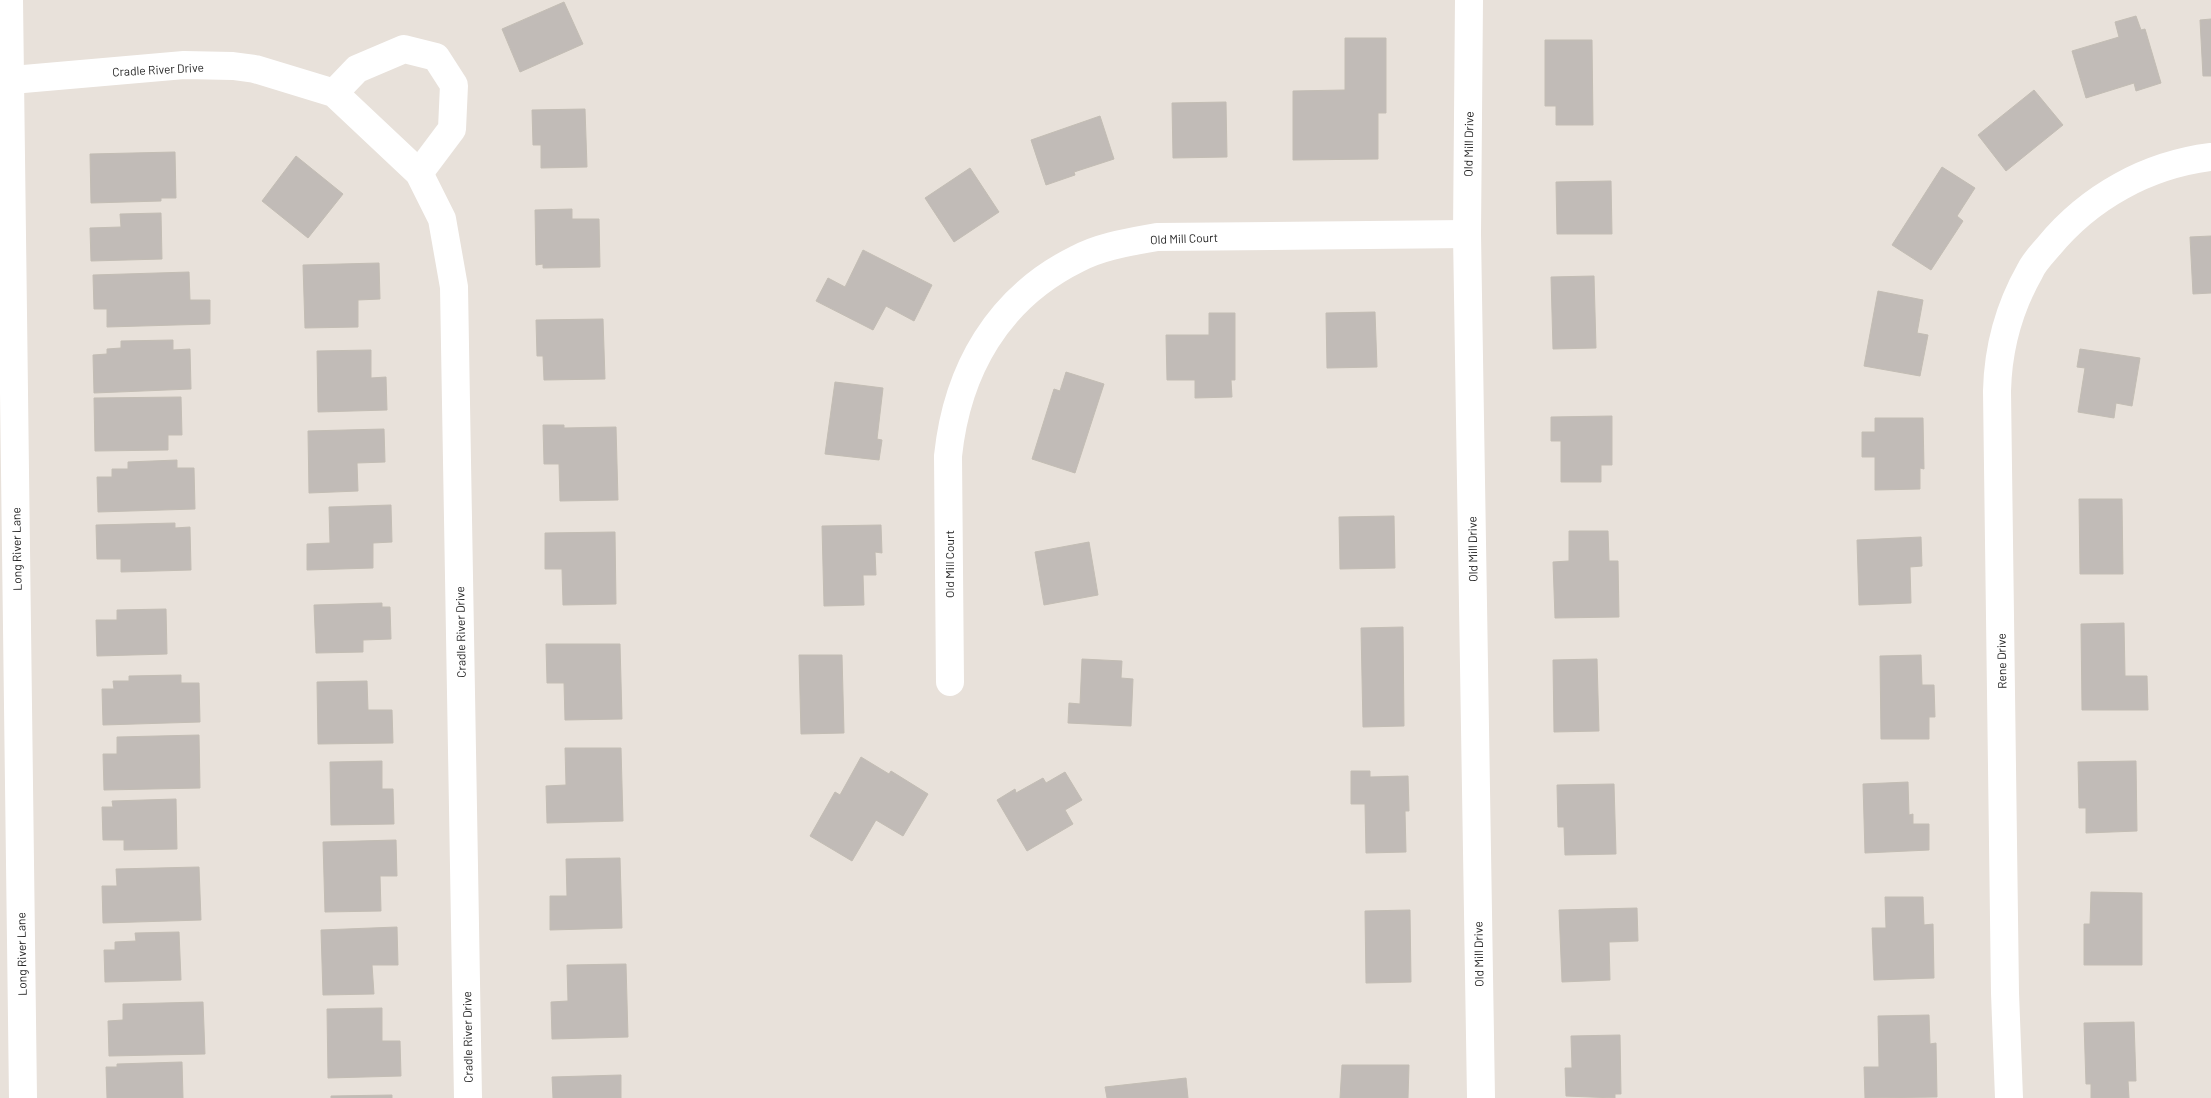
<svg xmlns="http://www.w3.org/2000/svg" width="2211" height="1098" font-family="Barlow,sans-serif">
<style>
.building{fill:#c1bbb7;stroke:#c3bdb4}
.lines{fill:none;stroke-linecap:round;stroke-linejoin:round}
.street{stroke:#fff;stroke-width:28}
.labels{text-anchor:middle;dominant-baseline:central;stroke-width:4;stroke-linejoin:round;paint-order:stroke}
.street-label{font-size:12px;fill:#272727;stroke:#fff}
</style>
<rect width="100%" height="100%" fill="#e8e1da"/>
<g class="building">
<path d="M564,2L583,44L520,72L502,29Z"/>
<path d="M2136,16L2141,30L2145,29L2161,83L2136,91L2134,83L2086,98L2072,51L2119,37L2115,22Z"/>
<path d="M2211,19V76H2203L2200,20Z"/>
<path d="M1345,38H1386V113H1378V159L1293,160V91L1345,90Z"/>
<path d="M1545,40H1592L1593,125H1556V106H1545Z"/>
<path d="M2034,90L2063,125L2006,171L1978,135Z"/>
<path d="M1226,102L1227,157L1173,158L1172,103Z"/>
<path d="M585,109L587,167L541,168V145H533L532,110Z"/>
<path d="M1100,116L1114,159L1074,172L1075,175L1046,185L1031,140Z"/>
<path d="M175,152L176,198H161V201L91,203L90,154Z"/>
<path d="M296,156L343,194L308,238L262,201Z"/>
<path d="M1942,167L1975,188L1957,216L1963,221L1931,270L1892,245Z"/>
<path d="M970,168L999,212L954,242L925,198Z"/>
<path d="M1611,181L1612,234H1557L1556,182Z"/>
<path d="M572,209V219H599L600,267L543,268V264L536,265L535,210Z"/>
<path d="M161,213L162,259L91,261L90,228L121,227L120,214Z"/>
<path d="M2211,236V293L2193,294L2190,237Z"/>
<path d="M863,250L932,285L914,321L886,306L873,330L816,301L828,278L845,287Z"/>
<path d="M379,263L380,299L358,300V327L305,328L303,265Z"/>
<path d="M189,272L190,300H210V324L107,327V309H94L93,275Z"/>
<path d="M1594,276L1596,348L1553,349L1551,277Z"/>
<path d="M1878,291L1923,300L1917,333L1928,335L1920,376L1864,366Z"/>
<path d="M1375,312L1377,367L1327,368L1326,313Z"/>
<path d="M1209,313H1235V380H1231L1232,397L1195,398V380H1167L1166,335H1209Z"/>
<path d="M603,319L605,379L544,380L543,356H537L536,320Z"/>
<path d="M173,340V350L190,349L191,389L94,393L93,355L107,354V349L121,348V341Z"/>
<path d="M2080,349L2140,358L2132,406L2116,403L2114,418L2078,412L2085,368L2077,367Z"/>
<path d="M371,350V378L386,377L387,410L318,412L317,351Z"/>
<path d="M1066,372L1104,384L1075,473L1032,459L1054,389L1060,391Z"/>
<path d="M835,382L883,388L877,439L882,440L879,460L825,454Z"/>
<path d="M181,397L182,435H168V450L95,451L94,398Z"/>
<path d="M1612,416V465H1601V482H1561V441H1551V417Z"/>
<path d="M1875,418H1923L1924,469L1920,468V489L1875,490V457H1862V432H1875Z"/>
<path d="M543,425H564V428L616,427L618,500L560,501L559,464H544Z"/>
<path d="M384,429L385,462L357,463L358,491L309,493L308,431Z"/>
<path d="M177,460V468H194L195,509L98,512L97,477H112V469H128V462Z"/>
<path d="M2079,499H2122L2123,574H2080Z"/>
<path d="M391,505L392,542L373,543V568L307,570V544L330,543L329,507Z"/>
<path d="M1394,516L1395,568L1340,569L1339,517Z"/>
<path d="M175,523V528L190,527L191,570L121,572V559H97L96,525Z"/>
<path d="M881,525L882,553L875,552L876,575H863L864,605L824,606L822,526Z"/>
<path d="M1569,531H1608L1609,561H1618L1619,617L1555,618L1553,562L1569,561Z"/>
<path d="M615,532L616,604L563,605L562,569H545V533Z"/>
<path d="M1921,537L1922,566L1910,567L1911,603L1859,605L1857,540Z"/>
<path d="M1089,542L1098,595L1044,605L1035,552Z"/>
<path d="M382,603V607H390L391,639L363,640V652L316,653L314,605Z"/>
<path d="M166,609L167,654L97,656L96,620H117V610Z"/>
<path d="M2124,623L2125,676H2147L2148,710H2082L2081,624Z"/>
<path d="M1403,627L1404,726L1363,727L1361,628Z"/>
<path d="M546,644H620L622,719L565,720L564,683H547Z"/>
<path d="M799,655H842L844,733L801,734Z"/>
<path d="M1921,655L1922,685H1934L1935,717H1929V739H1881L1880,656Z"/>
<path d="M1082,659L1122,661L1121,678L1133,679L1131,726L1068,723L1069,703L1080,704Z"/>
<path d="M1597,659L1599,731L1554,732L1553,660Z"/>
<path d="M181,675V683H199L200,722L103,725L102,689H114L113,681H129V676Z"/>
<path d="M367,681L368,710H392L393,743L318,744L317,682Z"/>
<path d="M199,735L200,788L104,790L103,754H117V737Z"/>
<path d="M565,748H621L623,821L547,823L546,786L566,785Z"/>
<path d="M861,757L889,774L891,771L928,794L903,836L876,820L852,861L810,836L835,792L840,795Z"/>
<path d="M382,761V789H393L394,824L331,825L330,762Z"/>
<path d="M2136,761L2137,831L2086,833V808H2079L2078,762Z"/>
<path d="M1351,771H1370V777L1408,776L1409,811H1405L1406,852L1366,853L1365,804H1351Z"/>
<path d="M1065,772L1082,800L1065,810L1073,824L1027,851L997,800L1015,789L1016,793L1043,778L1046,783Z"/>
<path d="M1908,782L1909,815L1913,814V824H1929V850L1865,853L1863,784Z"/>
<path d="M1614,784L1616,854L1565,855L1564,827H1558L1557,785Z"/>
<path d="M176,799L177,849L124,850V840H103L102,807H113L112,801Z"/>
<path d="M396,840L397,876H380L381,911L325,912L323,842Z"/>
<path d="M620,858L622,928L550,930V896H567L566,859Z"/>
<path d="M199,867L201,920L103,923L102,886H117L116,869Z"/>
<path d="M2091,892L2142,893V965H2084V924H2090Z"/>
<path d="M1885,897H1923L1924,925L1933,924L1934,978L1874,980L1872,928H1886Z"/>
<path d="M1637,908L1638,941L1609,942L1610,980L1562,982L1559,910Z"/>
<path d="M1410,910L1411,982L1366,983L1365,911Z"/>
<path d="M397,927L398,965H372L374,994L323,995L321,930Z"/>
<path d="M179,932L181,980L105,982L104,950H115V942L136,941L135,933Z"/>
<path d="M626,964L628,1037L552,1039L551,1002L568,1001L567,965Z"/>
<path d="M203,1002L205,1054L109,1056L108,1021L123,1020V1004Z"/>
<path d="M382,1008V1041H400L401,1076L328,1078L327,1009Z"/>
<path d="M1929,1015L1930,1044L1936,1043L1937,1097L1865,1098L1864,1067H1879L1878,1016Z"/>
<path d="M2134,1022L2136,1081H2128L2129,1098H2091V1084H2086L2084,1023Z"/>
<path d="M1620,1035L1621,1094H1615V1098L1566,1096L1565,1068H1572L1571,1036Z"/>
<path d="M182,1062L183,1098H107L106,1067H117V1064Z"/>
<path d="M1342,1065H1409L1408,1098H1340Z"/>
<path d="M621,1075V1098H553L552,1077Z"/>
<path d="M1186,1078L1188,1098H1107L1105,1087Z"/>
<path d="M392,1095V1098H331V1096Z"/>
</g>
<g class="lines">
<g class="street">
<path d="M9,0L23,1098"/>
<path d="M1469,0L1467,234L1481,1098"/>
<path d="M0,81L184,65L233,66L255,69L334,93L419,173L442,219L454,287L468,1098"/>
<path d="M334,93L357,69L404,49L436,57L454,85L452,129L419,173"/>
<path d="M950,682L948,456C957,370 998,298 1077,259C1101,246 1130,242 1157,237L1467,234"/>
<path d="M2009,1098L2005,993L1997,391C1998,348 2009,308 2030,271C2034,262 2042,254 2048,247C2089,197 2147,165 2211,157"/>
</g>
</g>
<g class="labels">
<g class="street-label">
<text transform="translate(158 69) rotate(-3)">Cradle River Drive</text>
<text transform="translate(1468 144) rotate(-89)">Old Mill Drive</text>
<text transform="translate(1184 238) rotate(-2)">Old Mill Court</text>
<text transform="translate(16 549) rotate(-91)">Long River Lane</text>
<text transform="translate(1472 549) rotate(-91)">Old Mill Drive</text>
<text transform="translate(949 564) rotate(-90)">Old Mill Court</text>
<text transform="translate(460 632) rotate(-91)">Cradle River Drive</text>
<text transform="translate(2001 661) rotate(-91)">Rene Drive</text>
<text transform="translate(21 954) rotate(-91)">Long River Lane</text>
<text transform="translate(1478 954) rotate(-91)">Old Mill Drive</text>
<text transform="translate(467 1037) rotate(-91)">Cradle River Drive</text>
</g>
</g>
</svg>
